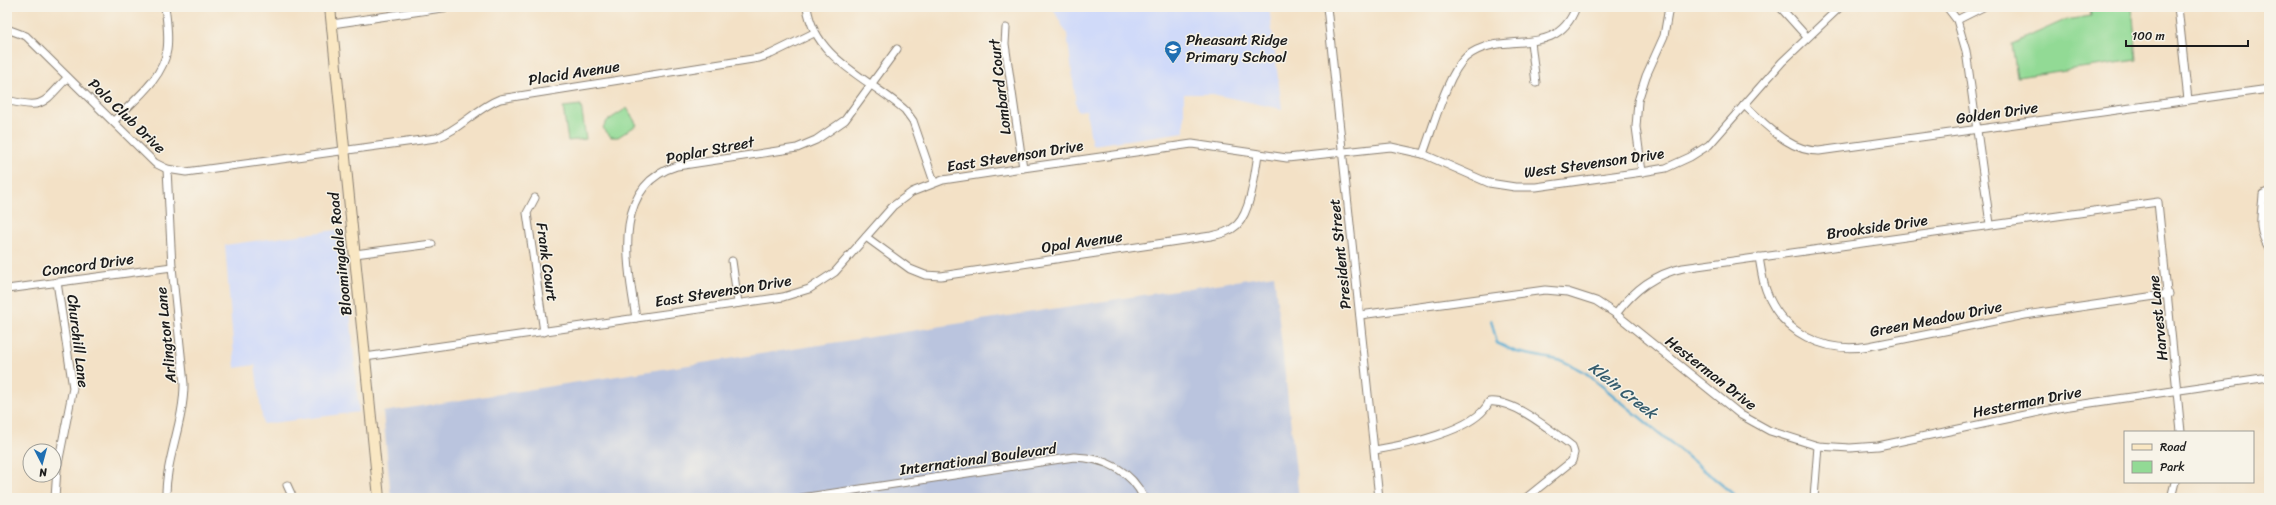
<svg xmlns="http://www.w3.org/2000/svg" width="2276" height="505" font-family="Sriracha,sans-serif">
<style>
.built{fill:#d0daf9}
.industrial{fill:#bac4de}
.green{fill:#92da95;stroke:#577b58}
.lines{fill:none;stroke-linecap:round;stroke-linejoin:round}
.stream{stroke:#54aad1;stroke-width:2.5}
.street-casing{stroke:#887e71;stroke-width:9}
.secondary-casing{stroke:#887e71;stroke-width:12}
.street{stroke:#fff;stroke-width:7}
.secondary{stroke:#f9e7c3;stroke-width:10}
.labels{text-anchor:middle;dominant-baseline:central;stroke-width:3;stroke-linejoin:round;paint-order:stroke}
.poi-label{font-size:15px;fill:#1c1c1c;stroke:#f7f3e8;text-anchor:start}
.street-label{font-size:15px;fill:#1c1c1c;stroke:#f7f3e8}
.water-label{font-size:16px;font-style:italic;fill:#355c6d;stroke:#f7f3e8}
</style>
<rect width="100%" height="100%" fill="#f7f3e8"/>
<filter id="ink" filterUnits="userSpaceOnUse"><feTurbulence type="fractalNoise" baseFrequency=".025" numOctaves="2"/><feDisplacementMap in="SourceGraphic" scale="8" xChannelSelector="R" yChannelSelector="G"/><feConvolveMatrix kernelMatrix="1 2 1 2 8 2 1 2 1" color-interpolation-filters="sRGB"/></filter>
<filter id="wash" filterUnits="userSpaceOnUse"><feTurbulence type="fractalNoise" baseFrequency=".012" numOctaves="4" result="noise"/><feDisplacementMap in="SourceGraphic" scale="16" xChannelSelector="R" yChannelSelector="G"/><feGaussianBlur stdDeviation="0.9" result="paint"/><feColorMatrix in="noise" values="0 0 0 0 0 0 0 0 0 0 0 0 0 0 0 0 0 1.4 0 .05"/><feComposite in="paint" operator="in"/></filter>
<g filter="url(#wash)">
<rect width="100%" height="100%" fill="#f3e1c6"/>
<g class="built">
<path d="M1052,7H1269L1282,109L1212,94H1184V132L1092,145L1086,110L1077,111L1067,34Z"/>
<path d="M343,229L359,412L263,424L255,365L235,368L225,245Z"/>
</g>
<path class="industrial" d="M1274,275L1299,498H391L383,412Z"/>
<g class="green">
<path d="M2090,7H2132L2137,60L2017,77L2012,44L2065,20L2091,16Z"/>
<path d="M581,105L586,139L568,141L563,107Z"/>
<path d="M627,108L637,125L618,137H611L603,128L607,121Z"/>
</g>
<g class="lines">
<path class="stream" d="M1491,320L1497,343L1516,352L1563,361L1586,373L1738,498"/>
</g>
</g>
<g filter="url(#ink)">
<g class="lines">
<g class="street-casing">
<g id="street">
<path d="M807,7C815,60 869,78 905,110L913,121L934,182"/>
<path d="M1327,7L1379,498"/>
<path d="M1780,7L1807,37"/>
<path d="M1947,7L1957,20L1966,51L1990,224"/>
<path d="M2178,7L2188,100"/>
<path d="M1957,20L1983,7"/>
<path d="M332,24L449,7"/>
<path d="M1006,28L1005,44L1023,168"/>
<path d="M7,29L26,36L155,163L167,169L186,172L436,138C460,130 476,108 500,99L759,58L771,54L814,33"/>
<path d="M1531,42L1536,83"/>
<path d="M7,100C44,110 43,103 67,78"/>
<path d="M1744,105C1767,125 1788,151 1819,151L2269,89"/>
<path d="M114,121C133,101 163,79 167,50C169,36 167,21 165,7"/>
<path d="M1423,154C1433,128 1447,74 1466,57C1500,28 1556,62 1576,7"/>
<path d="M1642,172L1636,127L1638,101L1646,76L1664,36L1669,7"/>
<path d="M2269,192L2263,194C2262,217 2256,227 2269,248"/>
<path d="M535,198L527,213L544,332"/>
<path d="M866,237L910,269L925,275L941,276L1211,236C1221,234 1229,232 1237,225C1251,211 1255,173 1258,154"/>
<path d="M355,254L432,244"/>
<path d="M1759,257C1761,268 1762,279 1766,290C1781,333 1825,354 1869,346L2025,315L2169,294"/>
<path d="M732,261L738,303"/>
<path d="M7,289L172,267"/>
<path d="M1616,314C1633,291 1654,274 1683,268L2158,202L2181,432"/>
<path d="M1360,315L1545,290L1568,292L1596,301L1616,314L1741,415L1770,431L1818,446L1850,448L1878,446L2063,407L2269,377"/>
<path d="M636,318C628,267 610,186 677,166L797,148L816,140L845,120L897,49"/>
<path d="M365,357L783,297L809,289L835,272L893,206L912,192L943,180L1023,168L1192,144L1287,158L1391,147L1423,154L1489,183L1515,187H1536L1642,172L1666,168L1690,157L1709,145L1782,62L1840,7"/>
<path d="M1375,450C1404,445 1476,431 1489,402C1514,399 1553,432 1572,446L1574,453L1572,461L1526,498"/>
<path d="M287,485L293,498"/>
<path d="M55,498L57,469L73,388L57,282"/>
<path d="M166,498C165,460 184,423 184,384L172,267L167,169"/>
<path d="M801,498L1074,457C1105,458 1130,469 1144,498"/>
<path d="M1814,498L1818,446"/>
<path d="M2171,498L2175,482"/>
</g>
</g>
<g class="secondary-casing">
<path id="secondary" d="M330,7L379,498"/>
</g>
<use href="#street" class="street"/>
<use href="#secondary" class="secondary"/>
</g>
</g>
<defs>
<g id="school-pin" transform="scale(0.9)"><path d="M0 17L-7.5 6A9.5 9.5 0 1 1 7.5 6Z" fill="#1f6fb2" stroke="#f7f3e8"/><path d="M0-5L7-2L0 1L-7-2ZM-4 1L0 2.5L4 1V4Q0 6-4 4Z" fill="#fff"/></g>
</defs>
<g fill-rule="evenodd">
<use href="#school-pin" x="1173" y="49"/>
</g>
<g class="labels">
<g class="poi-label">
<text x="1186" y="40">Pheasant Ridge<tspan x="1186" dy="17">Primary School</tspan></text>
</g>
<g class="street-label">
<text transform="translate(574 73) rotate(-9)">Placid Avenue</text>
<text transform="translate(1000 87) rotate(-97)">Lombard Court</text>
<text transform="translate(1997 113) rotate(-8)">Golden Drive</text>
<text transform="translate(127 116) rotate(44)">Polo Club Drive</text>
<text transform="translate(710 150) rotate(-11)">Poplar Street</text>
<text transform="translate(1015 156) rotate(-9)">East Stevenson Drive</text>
<text transform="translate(1594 163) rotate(-8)">West Stevenson Drive</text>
<text transform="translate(1877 227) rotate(-8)">Brookside Drive</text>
<text transform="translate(1082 242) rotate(-8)">Opal Avenue</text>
<text transform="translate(340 254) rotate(-96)">Bloomingdale Road</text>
<text transform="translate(1340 254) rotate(-96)">President Street</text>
<text transform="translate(547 262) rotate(82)">Frank Court</text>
<text transform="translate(88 265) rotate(-8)">Concord Drive</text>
<text transform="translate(723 291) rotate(-9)">East Stevenson Drive</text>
<text transform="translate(2158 318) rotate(-96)">Harvest Lane</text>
<text transform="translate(1936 319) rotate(-11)">Green Meadow Drive</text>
<text transform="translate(166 335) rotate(-96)">Arlington Lane</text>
<text transform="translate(78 341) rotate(83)">Churchill Lane</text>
<text transform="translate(1711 373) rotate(38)">Hesterman Drive</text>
<text transform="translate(2027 402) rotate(-11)">Hesterman Drive</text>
<text transform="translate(978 459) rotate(-8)">International Boulevard</text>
</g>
<g class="water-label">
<text transform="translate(1623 390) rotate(38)">Klein Creek</text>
</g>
</g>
<rect width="2276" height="505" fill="none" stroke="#f7f3e8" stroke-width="24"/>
<rect x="2124" y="431" width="130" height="52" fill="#f7f3e8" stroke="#9f9d96"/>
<rect x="2132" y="444" width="20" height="6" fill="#f9e7c3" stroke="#9f9d96"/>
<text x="2160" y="451" font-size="12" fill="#1c1c1c">Road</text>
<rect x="2132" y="461" width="20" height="12" fill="#92da95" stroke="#9f9d96"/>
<text x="2160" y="471" font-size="12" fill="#1c1c1c">Park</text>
<g transform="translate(42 463) rotate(174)"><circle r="19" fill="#f7f3e8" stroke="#9f9d96"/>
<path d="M0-3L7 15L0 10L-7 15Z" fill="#1f6fb2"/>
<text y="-6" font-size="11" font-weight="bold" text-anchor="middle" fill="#1c1c1c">N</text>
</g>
<path d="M2126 40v6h122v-6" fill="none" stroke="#1c1c1c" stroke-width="2"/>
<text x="2132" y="40" font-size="12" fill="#1c1c1c" stroke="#f7f3e8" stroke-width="3" paint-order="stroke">100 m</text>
</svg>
